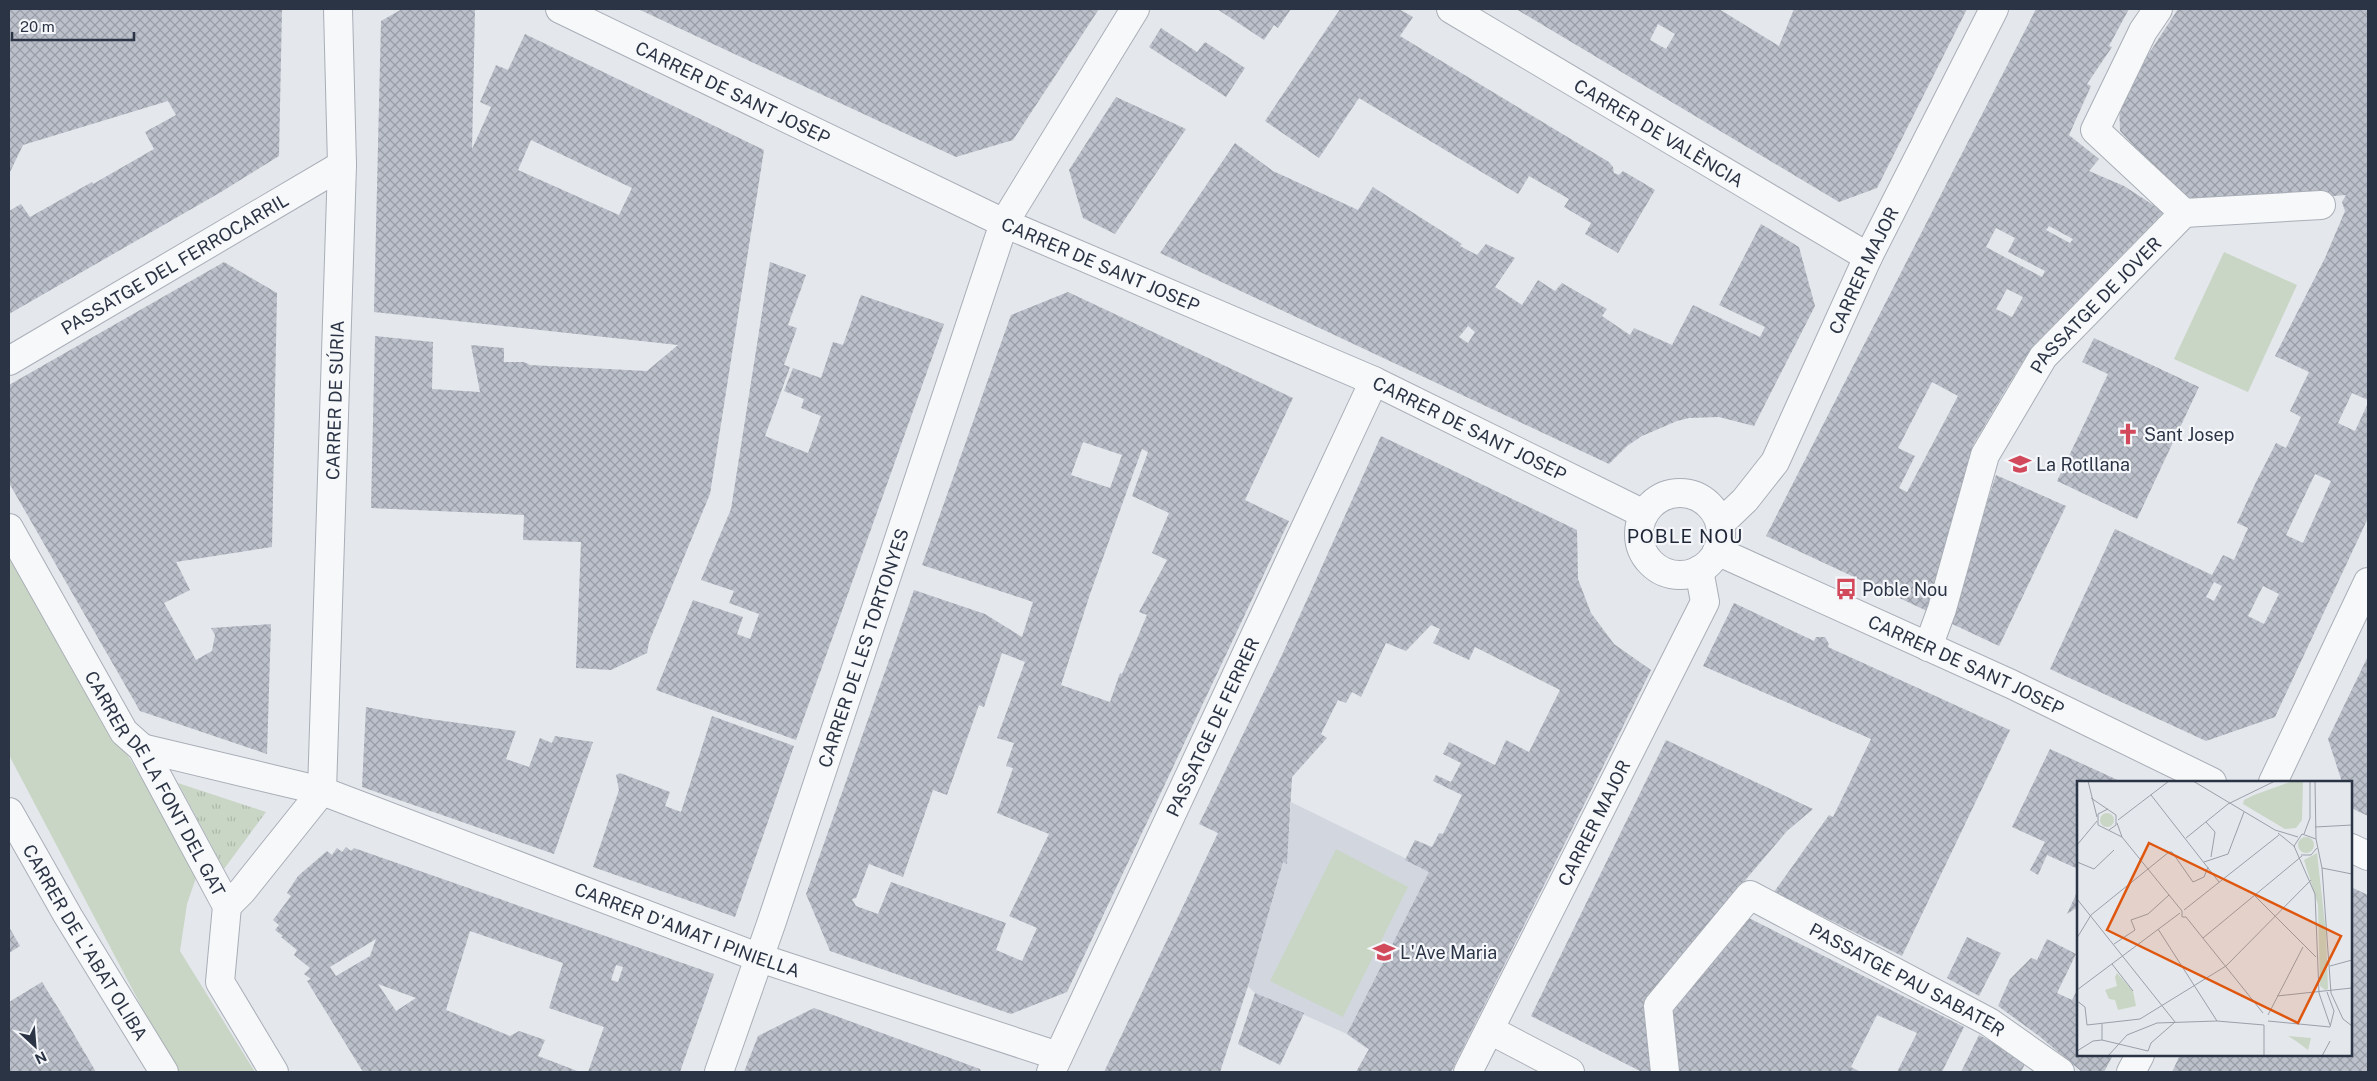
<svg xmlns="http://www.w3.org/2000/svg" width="2377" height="1081" font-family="'Public Sans',sans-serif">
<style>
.built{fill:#d2d6de}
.grass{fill:url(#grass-tufts)}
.park{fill:#c9d6c5}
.building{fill:url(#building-cross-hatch);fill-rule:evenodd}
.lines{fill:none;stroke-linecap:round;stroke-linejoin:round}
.minor-casing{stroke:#a9aeb7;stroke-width:30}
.minor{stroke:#f7f8fa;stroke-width:28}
.labels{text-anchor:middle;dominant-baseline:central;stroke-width:4.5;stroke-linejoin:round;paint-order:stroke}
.street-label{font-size:18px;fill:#2b3445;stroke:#f4f6f9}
.poi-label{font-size:18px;fill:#2b3445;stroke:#f4f6f9;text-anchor:start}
.neighbourhood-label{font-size:19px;letter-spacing:1px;fill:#1d2536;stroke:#f4f6f9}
.inset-road{fill:none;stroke:#9a9fa9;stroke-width:1}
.view{fill:#df570f;fill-opacity:0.15;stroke:#df570f;stroke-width:2.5}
.inset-edge{fill:none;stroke:#2b3445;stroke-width:2.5}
</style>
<defs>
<pattern id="grass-tufts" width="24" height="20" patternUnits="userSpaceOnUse" patternTransform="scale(1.25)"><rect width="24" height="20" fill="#c9d6c5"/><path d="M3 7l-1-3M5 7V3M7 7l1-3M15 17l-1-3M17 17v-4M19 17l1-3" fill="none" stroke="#adb8ab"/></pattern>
<pattern id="building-cross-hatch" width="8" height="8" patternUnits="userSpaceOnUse" patternTransform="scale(1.25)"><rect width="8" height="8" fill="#bbc0ca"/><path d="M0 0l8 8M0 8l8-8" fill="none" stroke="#989da6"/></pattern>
</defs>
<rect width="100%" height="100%" fill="#e4e7ec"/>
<path class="built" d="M1291,802L1527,918L1451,1072H1416L1364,1047L1347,1034L1255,993L1248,986L1283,862L1287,864Z"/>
<path class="grass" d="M178,783L266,812L224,869Z"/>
<g class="park">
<path d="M2224,252L2297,285L2248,392L2174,359Z"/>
<path d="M9,558L198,872L187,904L180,951L255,1072H179L158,1038L9,755Z"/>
<path d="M1336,849L1408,887L1343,1017L1270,981Z"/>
</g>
<g class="building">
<path d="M9,9H282L279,156L221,192L9,314V211L21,204L30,217L92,182L93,184L154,149L145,132L176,115L168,101L23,145L9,174Z"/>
<path d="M402,9L475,10L472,149L491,107L480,102L496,65L508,70L525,34L764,150L710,494L649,642L647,653L611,670L576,668L581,542L523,540L524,515L371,508L375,336L433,342L432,389L480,392L471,345L504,348V362H524L530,365L647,371L678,345L374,312L381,21ZM531,140L632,188L619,215L518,170Z"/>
<path d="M638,9H1099L1013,140L956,157Z"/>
<path d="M1217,9H1291L1278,28L1274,25L1264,40Z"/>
<path d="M1340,9H1399L1413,17L1400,36L1609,162L1613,167L1614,173L1619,175L1623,171L1655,190L1618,253L1585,234L1591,223L1564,207L1569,199L1529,176L1518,194L1359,98L1319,158L1265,121Z"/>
<path d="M1516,9H1719L1779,46L1794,9H1967L1877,188L1839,202ZM1658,24L1675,34L1666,49L1650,40Z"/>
<path d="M2036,9H2129L2109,46L2112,47L2087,84L2091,86L2069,135L2099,159L2089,171L2124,186L2164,212L2033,346L2012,379L1973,445L1955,515L1927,611L1766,536ZM2049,226L2073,239L2070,243L2046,230ZM1996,228L2015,238L2008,252L2045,271L2042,277L1986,247ZM2007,289L2023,297L2012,317L1996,309ZM1932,382L1958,396L1907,492L1899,488L1915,456L1898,448Z"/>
<path d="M2178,9H2368V400L2352,393L2338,423L2355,431L2368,403V518L2275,717L2206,741L2050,669L2115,529L2212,575L2223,555L2234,560L2248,528L2237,523L2256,482L2276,443L2286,448L2301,417L2290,411L2309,372L2275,356L2325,258L2345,211L2342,202L2346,195L2206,206L2178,194L2120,131L2119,99ZM2315,474L2331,481L2303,543L2286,535ZM2214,582L2222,586L2214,601L2206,597ZM2263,586L2279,594L2264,624L2248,616Z"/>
<path d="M1161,28L1197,52L1205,42L1245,68L1226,97L1149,47Z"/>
<path d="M1116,97L1186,129L1115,234L1083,218L1069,170Z"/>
<path d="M1235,143L1273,171L1358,210L1373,187L1462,244L1460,246L1477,255L1486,244L1515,258L1495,287L1522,305L1538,280L1555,291L1562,283L1607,309L1602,316L1630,335L1634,328L1672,345L1693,305L1760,337L1765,327L1719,305L1761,224L1799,247L1815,306L1754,426L1719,417L1689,418L1677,421L1642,436L1627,446L1609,464L1160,253ZM1468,326L1475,332L1468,343L1459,337Z"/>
<path d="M224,262L277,293L272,547L176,562L190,590L164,603L196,660L212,651L215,635L211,628L271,624L267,754L140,711L9,483V385Z"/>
<path d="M770,262L806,275L788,325L797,328L784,365L790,367L765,436L808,453L821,416L801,408L804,399L784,391L793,368L821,378L833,342L843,345L861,295L944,324L796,740L656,690L693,600L743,617L737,634L750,639L759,614L729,603L734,591L701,580L731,509Z"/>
<path d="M1068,292L1293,398L1245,500L1289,521L1067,992L1011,1014L830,951L806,894L914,590L985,614L1022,637L1033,602L922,565L1011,315ZM1083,442L1122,455L1110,488L1071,475ZM1142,449L1148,452L1132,496L1169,513L1152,553L1167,560L1139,612L1147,615L1122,674L1120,673L1110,702L1061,685L1090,594ZM1002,653L1025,662L997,738L1014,743L1006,766L1013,768L997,813L1049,834L1009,916L1037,928L1022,961L996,950L1006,923L891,882L878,914L856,906L852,899L856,898L869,864L903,877L933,790L947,795L979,705L984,707Z"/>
<path d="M2094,338L2199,387L2137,519L2057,481L2108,374L2082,362Z"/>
<path d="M1381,436L1577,530L1578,579L1591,613L1614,644L1651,670L1451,1072H1356L1369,1049L1347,1034L1429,872L1405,860L1415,840L1432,847L1439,833L1443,834L1462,795L1433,781L1436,775L1451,782L1461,763L1443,754L1449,742L1495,765L1506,740L1529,752L1560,690L1475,647L1469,660L1433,643L1440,629L1431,625L1406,651L1386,643L1361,697L1352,692L1346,703L1338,700L1321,734L1327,738L1292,777L1287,864L1283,862L1248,986L1220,1072H1104L1218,833L1199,824L1281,657Z"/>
<path d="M1996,475L2066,506L1999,646L1948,622Z"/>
<path d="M1734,603L1814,641L1816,637H1825L1829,644L1828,647L2010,730L1902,956L1774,892L1829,815L1833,817L1871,739L1703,666Z"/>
<path d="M2368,656V816L2351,808V782H2342L2328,739Z"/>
<path d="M366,707L423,718L516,731L506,759L529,767L540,738L552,743L555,736L593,742L554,854L362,787Z"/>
<path d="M712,716L794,746L735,917L593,867L619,790L616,775L620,773L670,792L665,806L681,812Z"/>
<path d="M1666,740L1813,809L1787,831L1742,884L1695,948L1660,982L1645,1008L1655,1072H1642L1531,1016Z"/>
<path d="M2050,749L2122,782H2078V869L2047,855L2038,875L2030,870L2045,842L2012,827Z"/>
<path d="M346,847L351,851L354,848L714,974L680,1072H588L604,1027L549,1008L563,963L470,931L446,1010L510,1036L519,1031L545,1040L538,1056L580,1072H363L307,981L311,979L304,974L310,968L294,955L297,950L281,937L283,936L275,930L279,925L273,920L291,896L287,893L298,876L327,851L332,855L337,848L342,852ZM376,939L370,956L336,976L330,967ZM616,965L623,967L618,982L611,980ZM378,984L416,998L396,1011Z"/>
<path d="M2351,887L2368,895V1072H2172L2180,1055H2351Z"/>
<path d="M2078,890V907L2067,914Z"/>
<path d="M1749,918L1964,1027L1942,1072H1897L1917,1033L1877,1015L1851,1067L1861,1072H1676L1672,1012Z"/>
<path d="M9,927L20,946L9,953Z"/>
<path d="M1967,937L2001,953L1979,996L1947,978Z"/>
<path d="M2047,939L2076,954L2057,993L2072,1000L2078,988V1055H2113L2104,1072H2082L2039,1036L1998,1006L2010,979L2031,958L2037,960Z"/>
<path d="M42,982L65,1019L96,1072H9V1002Z"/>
<path d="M1255,993L1304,1013L1280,1065L1238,1044Z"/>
<path d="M814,1008L980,1069L981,1072H744L758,1036Z"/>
<path d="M1979,1035L2006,1049L2026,1062L2021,1072H1961Z"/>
</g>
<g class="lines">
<g class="minor-casing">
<g id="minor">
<path id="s1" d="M560,9L1004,223L1374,381L1644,514"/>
<path id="s2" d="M1451,9L1868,257"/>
<path d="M2184,213L2321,205"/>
<path id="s3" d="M9,361L342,165"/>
<circle cx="1680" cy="534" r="41"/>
<path id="s4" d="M1720,524L1745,500L1775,462L1868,257L1994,9"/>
<path id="s5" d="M9,528L124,732L142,748L227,906L220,982L274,1072"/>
<path id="s6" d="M1717,551L2011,684L2212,782"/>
<path id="s7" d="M1928,647L1942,609L1985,455L2043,357L2184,213L2095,130L2143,31L2158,9"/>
<path id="s8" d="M142,748L322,791L760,958L1058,1056"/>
<path d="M2273,782L2368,582"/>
<path id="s9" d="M322,791L342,165L338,9"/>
<path id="s10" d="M9,812L68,916L164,1072"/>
<path d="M2351,848L2368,856"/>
<path d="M227,906L242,891L322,791"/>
<path d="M1490,1030L1570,1072"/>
<path id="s11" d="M719,1072L771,924L1004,223L1135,9"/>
<path id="s12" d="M1051,1072L1374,381"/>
<path id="s13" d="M1468,1072L1705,602L1699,570"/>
<path id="s14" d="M1665,1072L1658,1006L1750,895L1989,1022L2060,1072"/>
<path d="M2131,1072L2140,1055"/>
</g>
</g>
<use href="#minor" class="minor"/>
</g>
<defs>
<g id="church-bare" transform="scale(1.725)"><path d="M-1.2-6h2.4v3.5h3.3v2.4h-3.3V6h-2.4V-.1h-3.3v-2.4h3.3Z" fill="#d1495b" stroke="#f4f6f9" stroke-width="2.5" paint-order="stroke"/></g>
<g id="school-bare" transform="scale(1.725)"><path d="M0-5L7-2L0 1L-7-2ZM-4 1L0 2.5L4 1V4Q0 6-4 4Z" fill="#d1495b" stroke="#f4f6f9" stroke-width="2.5" paint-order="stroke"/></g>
<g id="bus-bare" transform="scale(1.725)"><path d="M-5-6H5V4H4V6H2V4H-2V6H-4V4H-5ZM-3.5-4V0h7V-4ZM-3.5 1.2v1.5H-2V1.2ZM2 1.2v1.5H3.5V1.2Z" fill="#d1495b" stroke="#f4f6f9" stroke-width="2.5" paint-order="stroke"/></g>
</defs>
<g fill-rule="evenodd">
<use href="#church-bare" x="2128" y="434"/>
<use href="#school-bare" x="2020" y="464"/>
<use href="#bus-bare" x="1846" y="589"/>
<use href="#school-bare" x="1384" y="952"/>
</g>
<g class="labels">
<g class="street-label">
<text stroke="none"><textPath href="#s1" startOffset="192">CARRER DE SANT JOSEP</textPath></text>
<text stroke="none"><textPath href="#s2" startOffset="242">CARRER DE VALÈNCIA</textPath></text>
<text stroke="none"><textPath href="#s3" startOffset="192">PASSATGE DEL FERROCARRIL</textPath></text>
<text stroke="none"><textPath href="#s1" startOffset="598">CARRER DE SANT JOSEP</textPath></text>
<text stroke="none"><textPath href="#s4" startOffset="294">CARRER MAJOR</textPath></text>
<text stroke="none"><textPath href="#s7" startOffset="388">PASSATGE DE JOVER</textPath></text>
<text stroke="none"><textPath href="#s9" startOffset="391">CARRER DE SÚRIA</textPath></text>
<text stroke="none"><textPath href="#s1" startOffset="1002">CARRER DE SANT JOSEP</textPath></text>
<text stroke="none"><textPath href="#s11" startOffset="448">CARRER DE LES TORTONYES</textPath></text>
<text stroke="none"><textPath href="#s6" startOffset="274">CARRER DE SANT JOSEP</textPath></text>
<text stroke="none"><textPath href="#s12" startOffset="381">PASSATGE DE FERRER</textPath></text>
<text stroke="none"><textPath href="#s5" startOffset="295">CARRER DE LA FONT DEL GAT</textPath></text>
<text stroke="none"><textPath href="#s13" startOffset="279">CARRER MAJOR</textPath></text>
<text stroke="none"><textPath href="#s8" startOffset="576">CARRER D'AMAT I PINIELLA</textPath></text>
<text stroke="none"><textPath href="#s10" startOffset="151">CARRER DE L'ABAT OLIBA</textPath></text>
<text stroke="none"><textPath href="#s14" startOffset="389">PASSATGE PAU SABATER</textPath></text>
</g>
<g class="poi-label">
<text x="2144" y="434">Sant Josep</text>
<text x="2036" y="464">La Rotllana</text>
<text x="1862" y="589">Poble Nou</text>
<text x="1400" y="952">L'Ave Maria</text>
</g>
<g class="neighbourhood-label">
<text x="1685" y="536">POBLE NOU</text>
</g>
</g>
<g transform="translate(2077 781)">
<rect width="275" height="275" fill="#e4e7ec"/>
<path d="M23 39a7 7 0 1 1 14 0a7 7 0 1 1-14 0ZM221 64a8 8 0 1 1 16 0a8 8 0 1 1-16 0Z" fill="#c9d6c5"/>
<path d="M216,0L226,1L225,39L219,47L208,48L166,23L167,19L177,14ZM240,72L249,152L251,208L248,209L243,205L241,124L227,79ZM40,192L56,210L59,225L41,229L38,219L32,218L28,209L40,205L38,196ZM211,255L234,257L231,269L219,260Z" fill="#c9d6c5"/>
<path class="inset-road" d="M11,0L20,36M116,0L198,49L221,56M238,0L239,58L245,87L254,212L266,238L275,245M74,14L142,101M14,17L39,34V44L32,49M31,28L21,33V44L45,56M41,39L92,0M129,41L138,51L134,76M40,42L45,56L105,130M238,46L275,44M201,52L218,66M227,53L233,37V0M109,57L151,23L198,0M239,58L225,53L217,65L238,113L242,212L253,244M0,64L20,40M224,74H234L240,67M0,81L17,88L37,69M127,81L151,73L167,31M245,87L275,93M178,115L239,176M0,118L98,241M107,129L202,54M105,130V136H109L186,232M81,148L140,240M0,157L14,134L92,71H95L116,101L127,96L131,86M126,157L225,75M37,163L58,149L54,139L71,133L92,114M35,183L56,210M253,185L275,179M0,209L103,132M200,215L275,207M0,220L8,226L10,244L63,238L149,185L234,99M191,234L226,166M191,240L253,246L257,230L250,211M25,243V259M0,270L16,260L25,259L71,270M71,270L74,262L98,241M31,275L50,254L80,242L140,240L187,244M187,275V244M245,275L253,260"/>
<path class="view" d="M72,62L264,155L221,242L30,149Z"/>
<rect width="275" height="275" class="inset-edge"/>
</g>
<rect width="2377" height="1081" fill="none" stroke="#2b3445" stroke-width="20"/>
<g transform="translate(35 1046) rotate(154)" stroke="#f4f6f9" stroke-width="4" paint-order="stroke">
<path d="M0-4L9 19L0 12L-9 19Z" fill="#2b3445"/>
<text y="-8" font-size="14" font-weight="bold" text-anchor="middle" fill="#2b3445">N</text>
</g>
<path d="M12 32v8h122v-8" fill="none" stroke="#2b3445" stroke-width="2.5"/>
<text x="20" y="32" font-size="15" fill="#2b3445" stroke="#f4f6f9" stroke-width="4" paint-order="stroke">20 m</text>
</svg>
